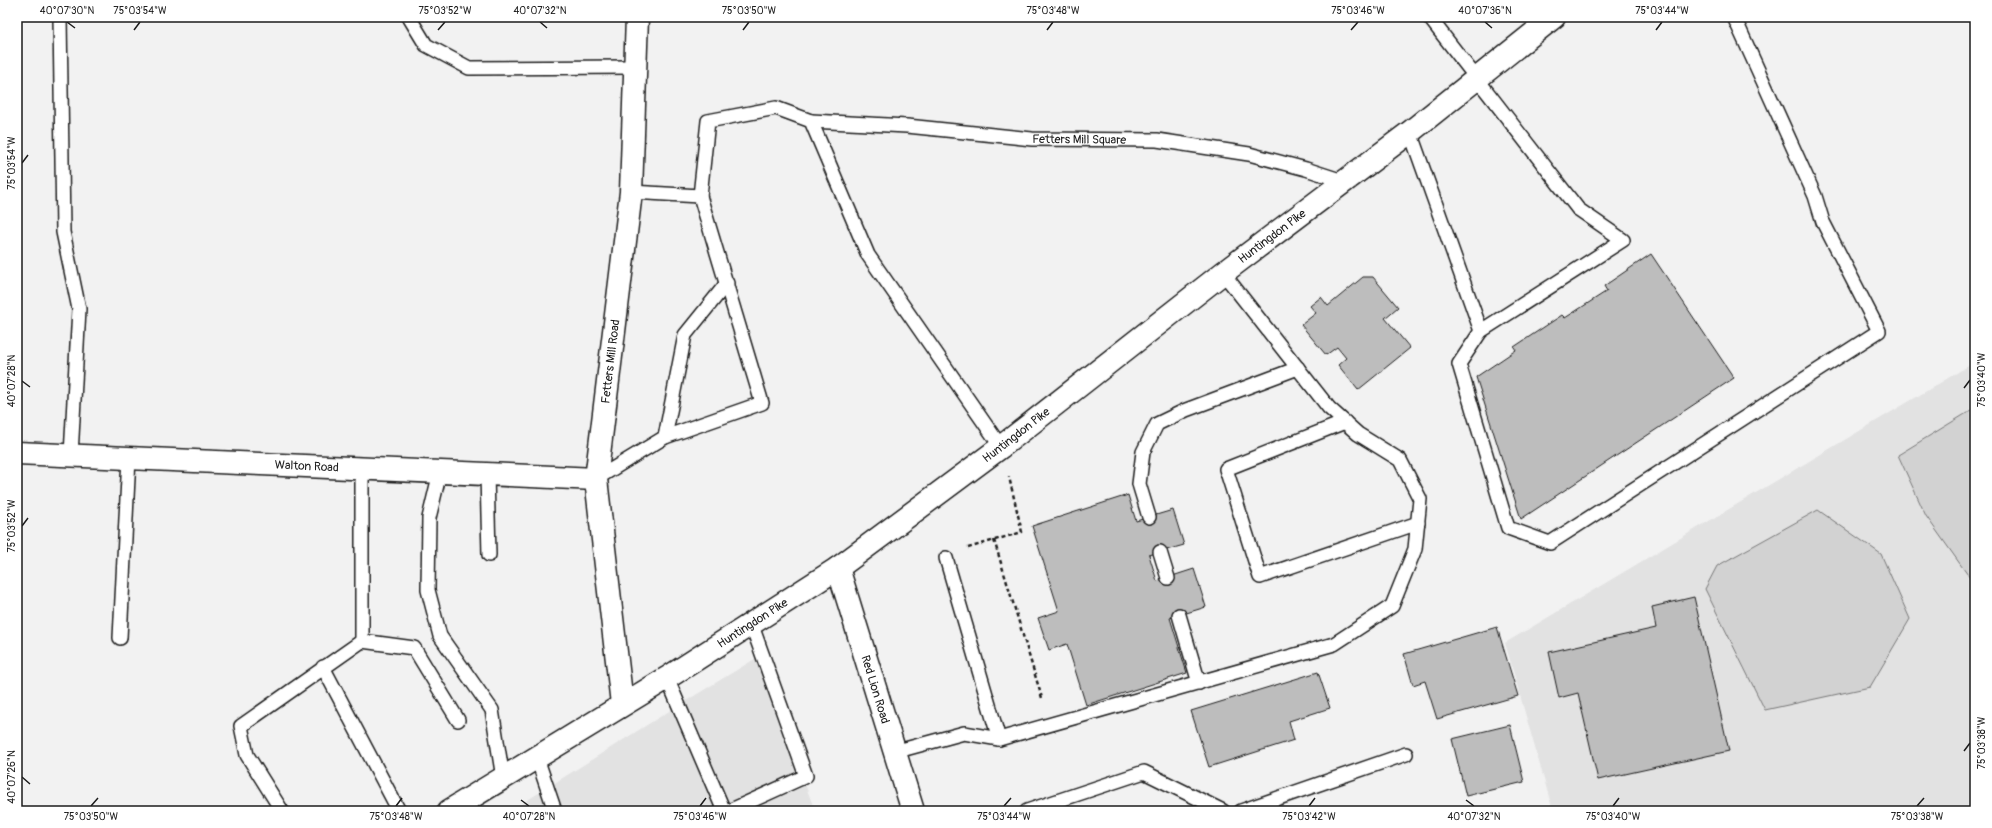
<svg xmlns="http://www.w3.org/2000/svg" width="1992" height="828" font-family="Pangolin,sans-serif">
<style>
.built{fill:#e2e2e2}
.garden{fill:#d2d2d2;stroke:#777}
.building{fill:#bdbdbd;stroke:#1c1c1c}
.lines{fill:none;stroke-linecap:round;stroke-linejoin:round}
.service-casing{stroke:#1c1c1c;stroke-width:16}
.minor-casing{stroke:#1c1c1c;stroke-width:25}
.primary-casing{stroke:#1c1c1c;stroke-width:25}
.path{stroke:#1c1c1c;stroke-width:2.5;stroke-dasharray:4 3;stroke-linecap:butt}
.service{stroke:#fff;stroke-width:13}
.minor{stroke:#fff;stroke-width:22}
.primary{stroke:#fff;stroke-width:22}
.ticks{fill:none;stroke:#1c1c1c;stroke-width:1.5}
.labels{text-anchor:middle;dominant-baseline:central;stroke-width:4;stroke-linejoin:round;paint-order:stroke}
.street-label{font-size:12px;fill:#1c1c1c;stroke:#fff}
.neatline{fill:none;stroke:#1c1c1c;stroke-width:1.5}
.ticks-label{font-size:10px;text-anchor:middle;fill:#1c1c1c}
</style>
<rect width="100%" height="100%" fill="#f2f2f2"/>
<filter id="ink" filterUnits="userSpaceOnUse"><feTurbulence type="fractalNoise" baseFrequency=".025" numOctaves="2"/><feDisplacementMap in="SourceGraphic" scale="8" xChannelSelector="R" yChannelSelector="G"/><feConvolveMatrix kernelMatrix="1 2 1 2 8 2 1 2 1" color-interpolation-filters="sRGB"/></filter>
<g filter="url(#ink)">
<g class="built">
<path d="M1975,362V811H1553L1505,643Z"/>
<path d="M758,657L815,811H510L658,718Z"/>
</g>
<g class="garden">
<path d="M1975,408V585L1926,516L1898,455Z"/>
<path d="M1818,510L1881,554L1910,619L1870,687L1765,710L1705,589L1717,566Z"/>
</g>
<g class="building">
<path d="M1651,254L1734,378L1521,519L1476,377L1516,350L1514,347L1562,315L1565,318L1607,291L1604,286Z"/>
<path d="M1363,277H1373L1398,307L1385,318L1410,348L1358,390L1338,365L1346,358L1337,347L1326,355L1301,325L1316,313L1310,306L1321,297L1328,306Z"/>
<path d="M1128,495L1136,521L1173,510L1184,545L1149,555L1157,581L1194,569L1206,607L1170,618L1187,673L1086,705L1067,644L1049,650L1038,618L1059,611L1032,526Z"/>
<path d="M1694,597L1729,751L1598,780L1578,693L1559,698L1549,652L1656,628L1652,607Z"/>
<path d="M1497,627L1518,696L1437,719L1425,681L1413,685L1404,654Z"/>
<path d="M1318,672L1330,708L1289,721L1294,740L1209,767L1191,711Z"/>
<path d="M1510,725L1524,782L1466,796L1452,739Z"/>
</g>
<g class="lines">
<g class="service-casing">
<g id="service">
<path d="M60,17L63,232L79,309L71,455"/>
<path d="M409,17L426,45L469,68L635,67"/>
<path d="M1429,17L1578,209L1623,240L1481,331L1459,364L1508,528L1550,543L1879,331L1823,222L1815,196L1734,17"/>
<path id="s1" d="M811,121L907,126L1032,139L1157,140L1249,154L1306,169L1343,181"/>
<path d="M1410,132L1481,331"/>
<path d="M631,192L700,196L708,121L776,108L811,121L868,255L1001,447"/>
<path d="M1345,422L1226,469L1260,577L1418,523"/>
<path d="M665,437L685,335L727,283"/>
<path d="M362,469V641L414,648L458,720"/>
<path d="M440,472L429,518L428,590L440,636L492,710L503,778"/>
<path d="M487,474L489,555"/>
<path d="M596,479L665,437L762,403L700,196"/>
<path d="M1149,517L1139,484L1143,452L1157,424L1186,410L1298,368"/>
<path d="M1160,552L1168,578"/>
<path d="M946,558L999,739"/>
<path d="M1179,615L1199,683"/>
<path d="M120,638L129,458"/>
<path d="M323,667L399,811"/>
<path d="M667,678L724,811"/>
<path d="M894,752L964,733L999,739L1334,644L1392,606L1415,549L1420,499L1400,460L1358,434L1329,408L1223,273"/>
<path d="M537,758L555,811"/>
<path d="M282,811L247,755L241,726L362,641"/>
<path d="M729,811L806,776L751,623"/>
<path d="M1027,811L1144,772L1223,811"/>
<path d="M1241,811L1406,754"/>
</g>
</g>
<g class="minor-casing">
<g id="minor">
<path id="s2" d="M17,453L596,479"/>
<path id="s3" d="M622,704L596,479L631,192L637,17"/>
</g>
</g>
<g class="primary-casing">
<g id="primary">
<path id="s4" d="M838,568L913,811"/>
<path id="s5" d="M449,811L667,678L838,568L1001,447L1223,273L1410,132L1554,17"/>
</g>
</g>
<g class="path">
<path d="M994,540L1042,698"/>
<path d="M968,548L1022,532L1009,477"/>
</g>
<use href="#service" class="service"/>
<use href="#minor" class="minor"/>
<use href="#primary" class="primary"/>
</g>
</g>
<path class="ticks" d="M67,22L75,28M540,22L547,28M1485,22L1492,28M134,30L140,22M438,30L445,22M743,30L749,22M1047,30L1053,22M1351,30L1358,22M1656,30L1662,22M22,163L28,155M22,381L30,387M1964,388L1970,380M22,526L28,518M1964,751L1970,743M22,777L30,784M521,800L529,806M1466,800L1474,806M91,806L98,798M396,806L402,798M700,806L706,798M1004,806L1011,798M1309,806L1315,798M1613,806L1619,798M1917,806L1924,798"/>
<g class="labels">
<g class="street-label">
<text stroke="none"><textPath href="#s1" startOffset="269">Fetters Mill Square</textPath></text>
<text stroke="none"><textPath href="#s5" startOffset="1005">Huntingdon Pike</textPath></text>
<text stroke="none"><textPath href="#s3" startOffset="345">Fetters Mill Road</textPath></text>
<text stroke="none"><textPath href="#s5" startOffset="681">Huntingdon Pike</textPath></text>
<text stroke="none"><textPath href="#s2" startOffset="290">Walton Road</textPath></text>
<text stroke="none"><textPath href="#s5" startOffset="357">Huntingdon Pike</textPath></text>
<text stroke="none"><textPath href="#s4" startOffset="127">Red Lion Road</textPath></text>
</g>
</g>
<rect width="1992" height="828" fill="none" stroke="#fff" stroke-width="44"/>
<rect x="22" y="22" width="1948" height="784" class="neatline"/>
<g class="ticks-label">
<text x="67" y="14">40°07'30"N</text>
<text x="140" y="14">75°03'54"W</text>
<text x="445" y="14">75°03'52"W</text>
<text x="540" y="14">40°07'32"N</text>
<text x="749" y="14">75°03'50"W</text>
<text x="1053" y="14">75°03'48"W</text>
<text x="1358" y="14">75°03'46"W</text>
<text x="1485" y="14">40°07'36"N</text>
<text x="1662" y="14">75°03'44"W</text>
<text transform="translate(11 163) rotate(-90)" y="4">75°03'54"W</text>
<text transform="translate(1981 380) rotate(-90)" y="4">75°03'40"W</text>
<text transform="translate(11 381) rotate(-90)" y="4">40°07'28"N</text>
<text transform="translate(11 526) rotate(-90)" y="4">75°03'52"W</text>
<text transform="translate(1981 743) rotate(-90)" y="4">75°03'38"W</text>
<text transform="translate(11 777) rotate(-90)" y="4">40°07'26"N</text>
<text x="91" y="820">75°03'50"W</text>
<text x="396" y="820">75°03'48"W</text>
<text x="529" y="820">40°07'28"N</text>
<text x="700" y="820">75°03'46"W</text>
<text x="1004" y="820">75°03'44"W</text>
<text x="1309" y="820">75°03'42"W</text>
<text x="1474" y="820">40°07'32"N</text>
<text x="1613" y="820">75°03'40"W</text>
<text x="1917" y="820">75°03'38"W</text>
</g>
</svg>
